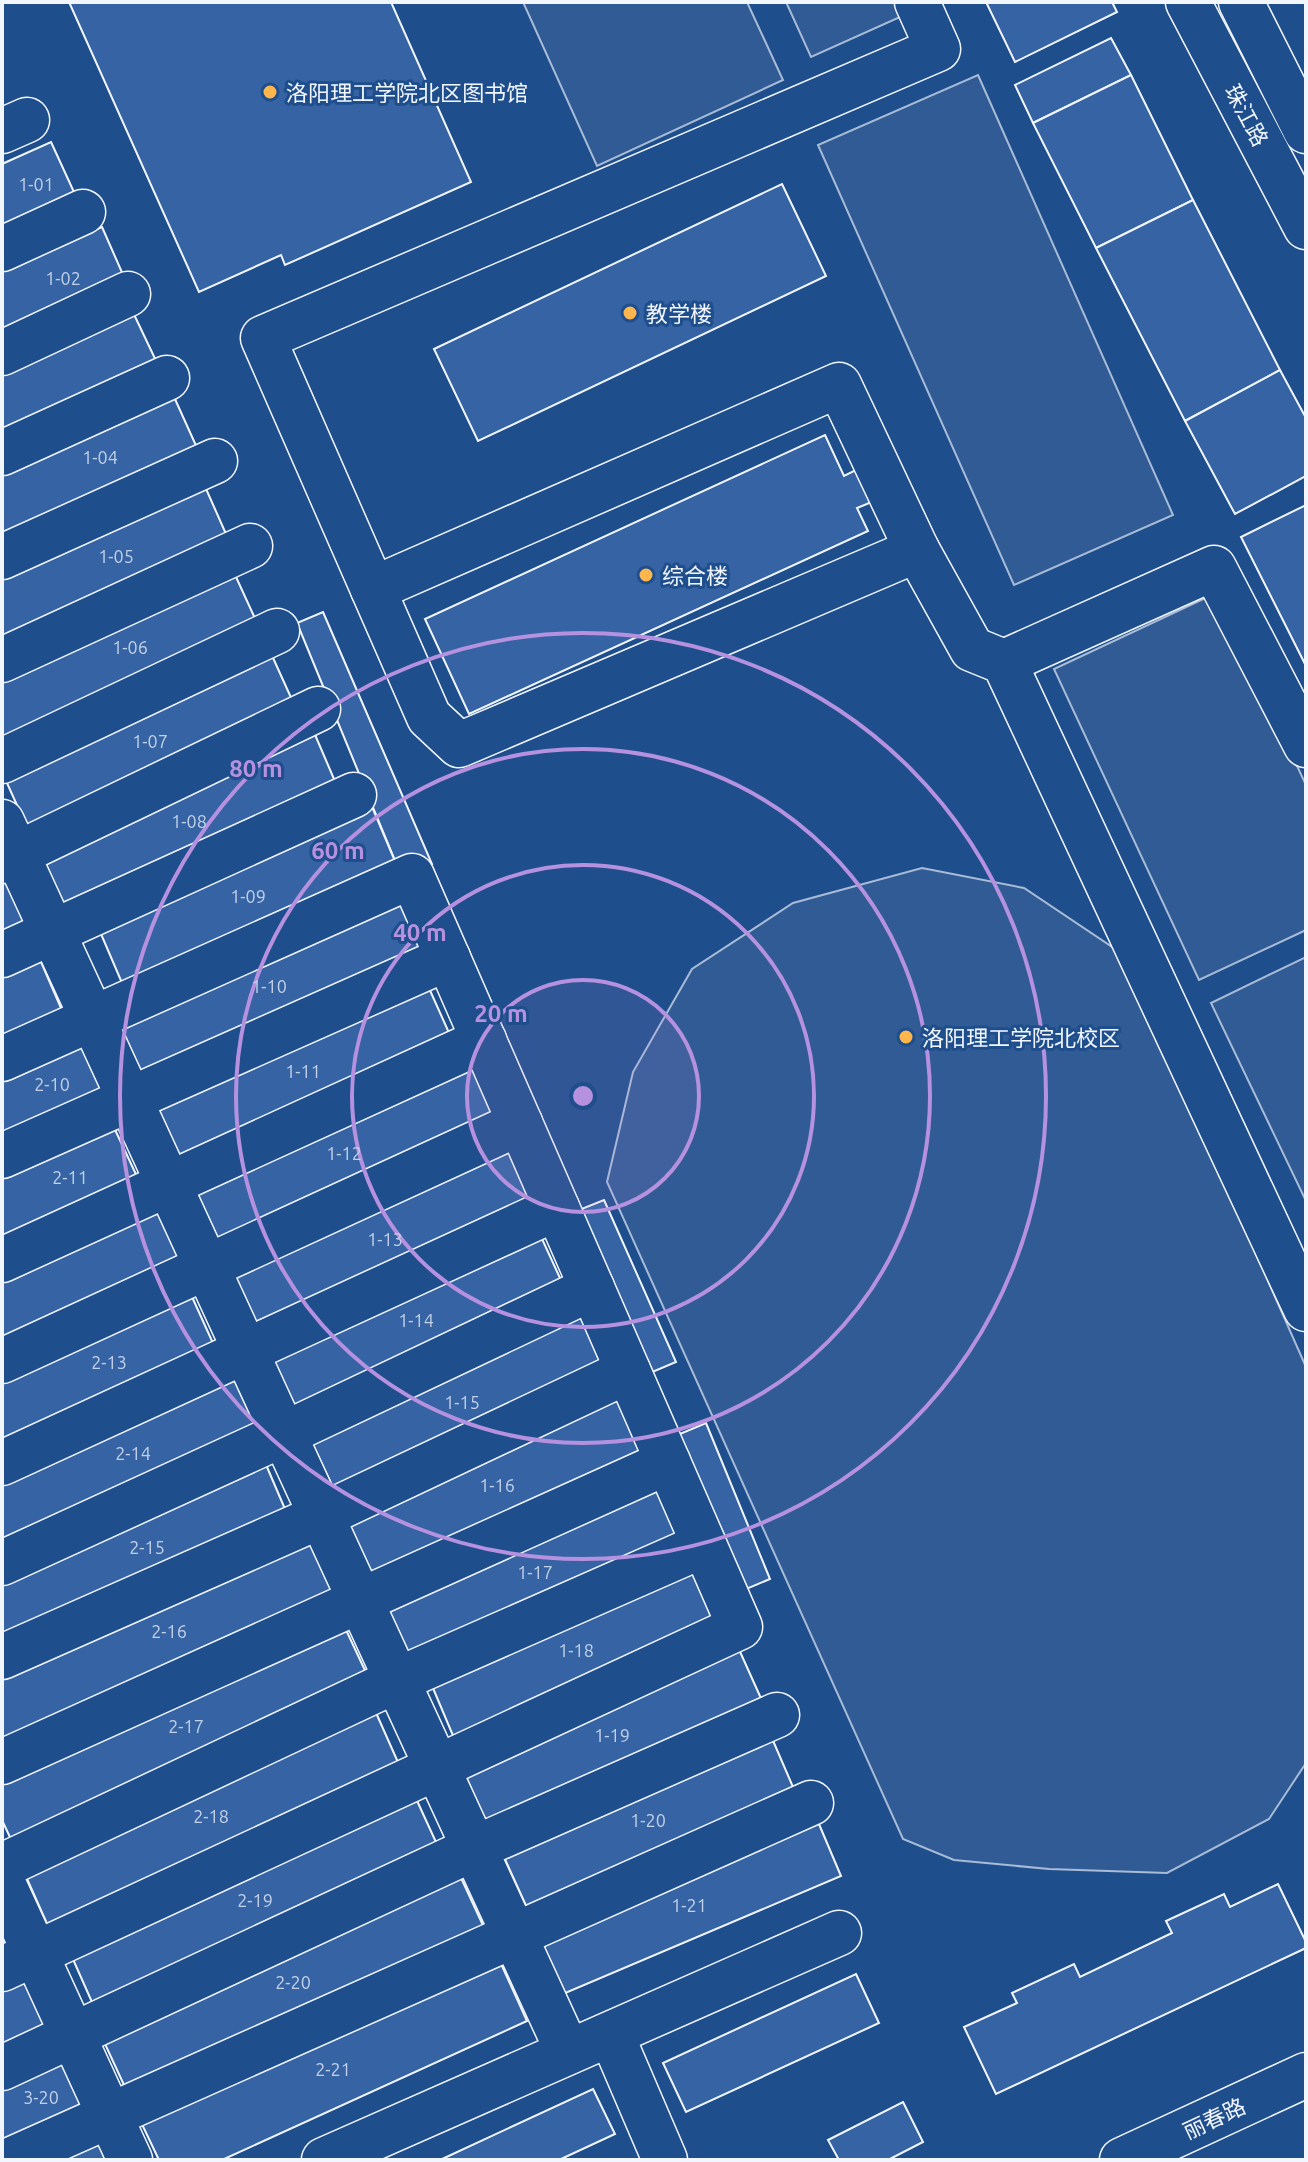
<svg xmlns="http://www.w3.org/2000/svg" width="1308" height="2162" font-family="Ubuntu,'Noto Sans SC',sans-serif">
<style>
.built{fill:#305b95;stroke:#a8bbd7;stroke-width:2}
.building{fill:#3563a3;stroke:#f2f6ff;stroke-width:2}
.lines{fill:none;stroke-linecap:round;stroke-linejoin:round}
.minor-casing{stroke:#f2f6ff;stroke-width:47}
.major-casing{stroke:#f2f6ff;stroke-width:47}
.minor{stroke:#1f4e8c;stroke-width:44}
.major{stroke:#1f4e8c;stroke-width:44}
.ring{fill:none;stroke:#b691df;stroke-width:4}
.poi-dot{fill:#ffb74d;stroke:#1f4e8c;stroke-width:3}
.labels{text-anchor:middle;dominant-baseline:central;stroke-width:6;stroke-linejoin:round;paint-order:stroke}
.number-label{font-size:18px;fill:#c3d1e8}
.poi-label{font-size:22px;fill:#f2f6ff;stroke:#1f4e8c;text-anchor:start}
.street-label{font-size:22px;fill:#f2f6ff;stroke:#1f4e8c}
.centre{fill:#b691df;stroke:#1f4e8c;stroke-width:4}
.ring-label{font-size:24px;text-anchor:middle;font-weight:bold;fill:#b691df;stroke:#1f4e8c;stroke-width:6;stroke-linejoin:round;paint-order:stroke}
</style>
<rect width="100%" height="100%" fill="#1f4e8c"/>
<g class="built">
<path d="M523,2H747L783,80L597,166Z"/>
<path d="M786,2H904L909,13L811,57Z"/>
<path d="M978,75L1173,515L1014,585L818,145Z"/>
<path d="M1216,593L1306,785V930L1199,980L1054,669Z"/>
<path d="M922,868L1024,888L1124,955L1306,1367V1763L1269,1819L1167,1873L1049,1869L954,1860L903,1839L607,1182L633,1072L692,969L793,903Z"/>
<path d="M1306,957V1201L1211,1003Z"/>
</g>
<g class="building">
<path d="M69,2H391L471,182L285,265L281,255L199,292Z"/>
<path d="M986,2H1112L1117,12L1015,62Z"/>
<path d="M1111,38L1131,75L1033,123L1015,85Z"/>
<path d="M1131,75L1193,200L1096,248L1033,123Z"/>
<path d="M51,142L79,203L2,237V164Z"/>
<path d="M782,184L826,276L478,441L434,349Z"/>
<path d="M1193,200L1280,370L1185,421L1096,248Z"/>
<path d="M102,227L128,286L2,340V269Z"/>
<path d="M130,306L159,367L2,437V363Z"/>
<path d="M1280,370L1306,418V476L1235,514L1185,421Z"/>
<path d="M170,388L198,450L2,538V464Z"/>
<path d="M825,435L844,476L864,466L879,499L857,508L868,531L469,714L425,619Z"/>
<path d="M203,482L230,543L2,643V569Z"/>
<path d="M1306,505V666L1241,537Z"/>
<path d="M231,566L258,625L2,740V669Z"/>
<path d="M323,612L432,864L400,873L297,623Z"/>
<path d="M269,649L298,713L30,834L2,772Z"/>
<path d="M313,730L340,793L66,911L38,849Z"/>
<path d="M370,802L400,873L125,990L95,920Z"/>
<path d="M2,874L29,933L2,945Z"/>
<path d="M397,891L426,956L141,1082L111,1017Z"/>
<path d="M38,955L67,1022L2,1051V971Z"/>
<path d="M424,977L454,1044L183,1166L152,1098Z"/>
<path d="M81,1035L108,1097L2,1145V1070Z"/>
<path d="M471,1059L500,1123L217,1248L189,1184Z"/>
<path d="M110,1119L141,1185L2,1249V1168Z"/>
<path d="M511,1146L540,1210L259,1334L230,1269Z"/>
<path d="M604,1200L676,1362L650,1373L579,1210Z"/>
<path d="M154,1203L185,1271L2,1354V1273Z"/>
<path d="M537,1228L565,1289L296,1412L268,1352Z"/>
<path d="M188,1288L217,1352L2,1449V1372Z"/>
<path d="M585,1304L616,1371L339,1500L307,1433Z"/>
<path d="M237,1370L264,1432L2,1548V1475Z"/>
<path d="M623,1388L654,1455L371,1582L340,1515Z"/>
<path d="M706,1423L770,1579L739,1592L675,1436Z"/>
<path d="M264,1460L291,1523L2,1646V1572Z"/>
<path d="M663,1479L691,1545L408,1666L379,1599Z"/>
<path d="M308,1531L336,1596L2,1743V1666Z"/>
<path d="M698,1561L725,1625L454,1738L427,1674Z"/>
<path d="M339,1615L370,1681L14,1846L2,1820V1771Z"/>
<path d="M737,1645L764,1705L487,1826L461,1765Z"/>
<path d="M373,1706L401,1769L48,1926L20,1863Z"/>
<path d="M768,1729L796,1794L528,1910L499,1846Z"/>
<path d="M413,1792L441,1853L95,2009L68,1948Z"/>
<path d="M816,1817L841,1876L563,1994L537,1935Z"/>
<path d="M456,1867L487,1934L130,2098L99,2031Z"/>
<path d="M1278,1884L1306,1942V1948L996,2094L964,2027L1017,2003L1012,1993L1074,1964L1080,1977L1172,1933L1166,1921L1224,1894L1230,1907Z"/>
<path d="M497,1955L527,2021L222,2160H159L139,2118Z"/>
<path d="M33,1968L61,2029L2,2055V1981Z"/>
<path d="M856,1974L879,2023L686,2112L663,2063Z"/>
<path d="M62,2057L86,2111L2,2147V2084Z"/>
<path d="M593,2089L615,2134L559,2160H440Z"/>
<path d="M903,2102L923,2142L888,2160H839L828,2140Z"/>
<path d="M99,2133L111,2160H40Z"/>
</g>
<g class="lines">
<g class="minor-casing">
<g id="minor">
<path d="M2,131L27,120"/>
<path d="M2,249L83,212"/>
<path d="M2,353L128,294"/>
<path d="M2,453L167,378"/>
<path d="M917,550L459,745L429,717L263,338L938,49L917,2"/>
<path d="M2,557L215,461"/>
<path d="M373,589L839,385L917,550L972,649L1004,662L1306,1309"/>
<path d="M2,660L250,546"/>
<path d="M1004,662L1214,568L1306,745"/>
<path d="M2,761L277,631"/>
<path d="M2,822L568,2052"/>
<path d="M2,861L318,709"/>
<path d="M2,955L354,795"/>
<path d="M2,1059L412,876L740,1627L2,1969"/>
<path d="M2,1156L448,958"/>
<path d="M2,1260L484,1040"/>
<path d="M2,1361L520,1123"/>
<path d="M2,1463L557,1208"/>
<path d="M2,1563L284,1434L592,1288"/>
<path d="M2,1657L321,1516L628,1371"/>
<path d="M2,1762L668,1462"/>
<path d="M2,1866L397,1680L704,1545"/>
<path d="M2,1881L130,2160"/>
<path d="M611,2034L665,2160"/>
<path d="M2,2068L475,1848L777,1715"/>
<path d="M10,2160L811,1803"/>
<path d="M324,2160L839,1933"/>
<path d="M1122,2160L1306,2075"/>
</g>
</g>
<g class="major-casing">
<g id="major">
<path d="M1188,2L1306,227"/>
<path d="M1241,2L1306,131"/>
</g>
</g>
<use href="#minor" class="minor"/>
<use href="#major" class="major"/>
</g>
<circle cx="583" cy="1096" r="116" fill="#b691df" fill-opacity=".12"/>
<g class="ring">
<circle cx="583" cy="1096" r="116"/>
<circle cx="583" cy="1096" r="231"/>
<circle cx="583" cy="1096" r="347"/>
<circle cx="583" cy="1096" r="463"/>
</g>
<g class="poi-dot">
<circle cx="270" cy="92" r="8"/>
<circle cx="630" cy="313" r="8"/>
<circle cx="646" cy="575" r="8"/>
<circle cx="906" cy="1037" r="8"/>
</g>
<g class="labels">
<g class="number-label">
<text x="36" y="184">1-01</text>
<text x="63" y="278">1-02</text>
<text x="100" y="457">1-04</text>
<text x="116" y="556">1-05</text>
<text x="130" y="647">1-06</text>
<text x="150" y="741">1-07</text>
<text x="189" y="821">1-08</text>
<text x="248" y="896">1-09</text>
<text x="269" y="986">1-10</text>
<text x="303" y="1071">1-11</text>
<text x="52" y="1084">2-10</text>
<text x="344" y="1153">1-12</text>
<text x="70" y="1177">2-11</text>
<text x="385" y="1239">1-13</text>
<text x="416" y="1320">1-14</text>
<text x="109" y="1362">2-13</text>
<text x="462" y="1402">1-15</text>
<text x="133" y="1453">2-14</text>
<text x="497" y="1485">1-16</text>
<text x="147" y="1547">2-15</text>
<text x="535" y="1572">1-17</text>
<text x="169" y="1631">2-16</text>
<text x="576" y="1650">1-18</text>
<text x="186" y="1726">2-17</text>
<text x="612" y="1735">1-19</text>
<text x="211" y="1816">2-18</text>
<text x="648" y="1820">1-20</text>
<text x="255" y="1900">2-19</text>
<text x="689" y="1905">1-21</text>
<text x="293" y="1982">2-20</text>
<text x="333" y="2069">2-21</text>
<text x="41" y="2097">3-20</text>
</g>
<g class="poi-label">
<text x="286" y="92">洛阳理工学院北区图书馆</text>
<text x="646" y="313">教学楼</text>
<text x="662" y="575">综合楼</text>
<text x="922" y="1037">洛阳理工学院北校区</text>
</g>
<g class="street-label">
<text transform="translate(1247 115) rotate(62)">珠江路</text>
<text transform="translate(1214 2118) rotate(-25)">丽春路</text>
</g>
</g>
<circle cx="583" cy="1096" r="12" class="centre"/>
<g class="ring-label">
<text x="256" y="777">80 m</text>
<text x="338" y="859">60 m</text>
<text x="420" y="941">40 m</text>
<text x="501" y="1022">20 m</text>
</g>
<rect width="1308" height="2162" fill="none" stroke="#f2f6ff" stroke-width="8"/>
</svg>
